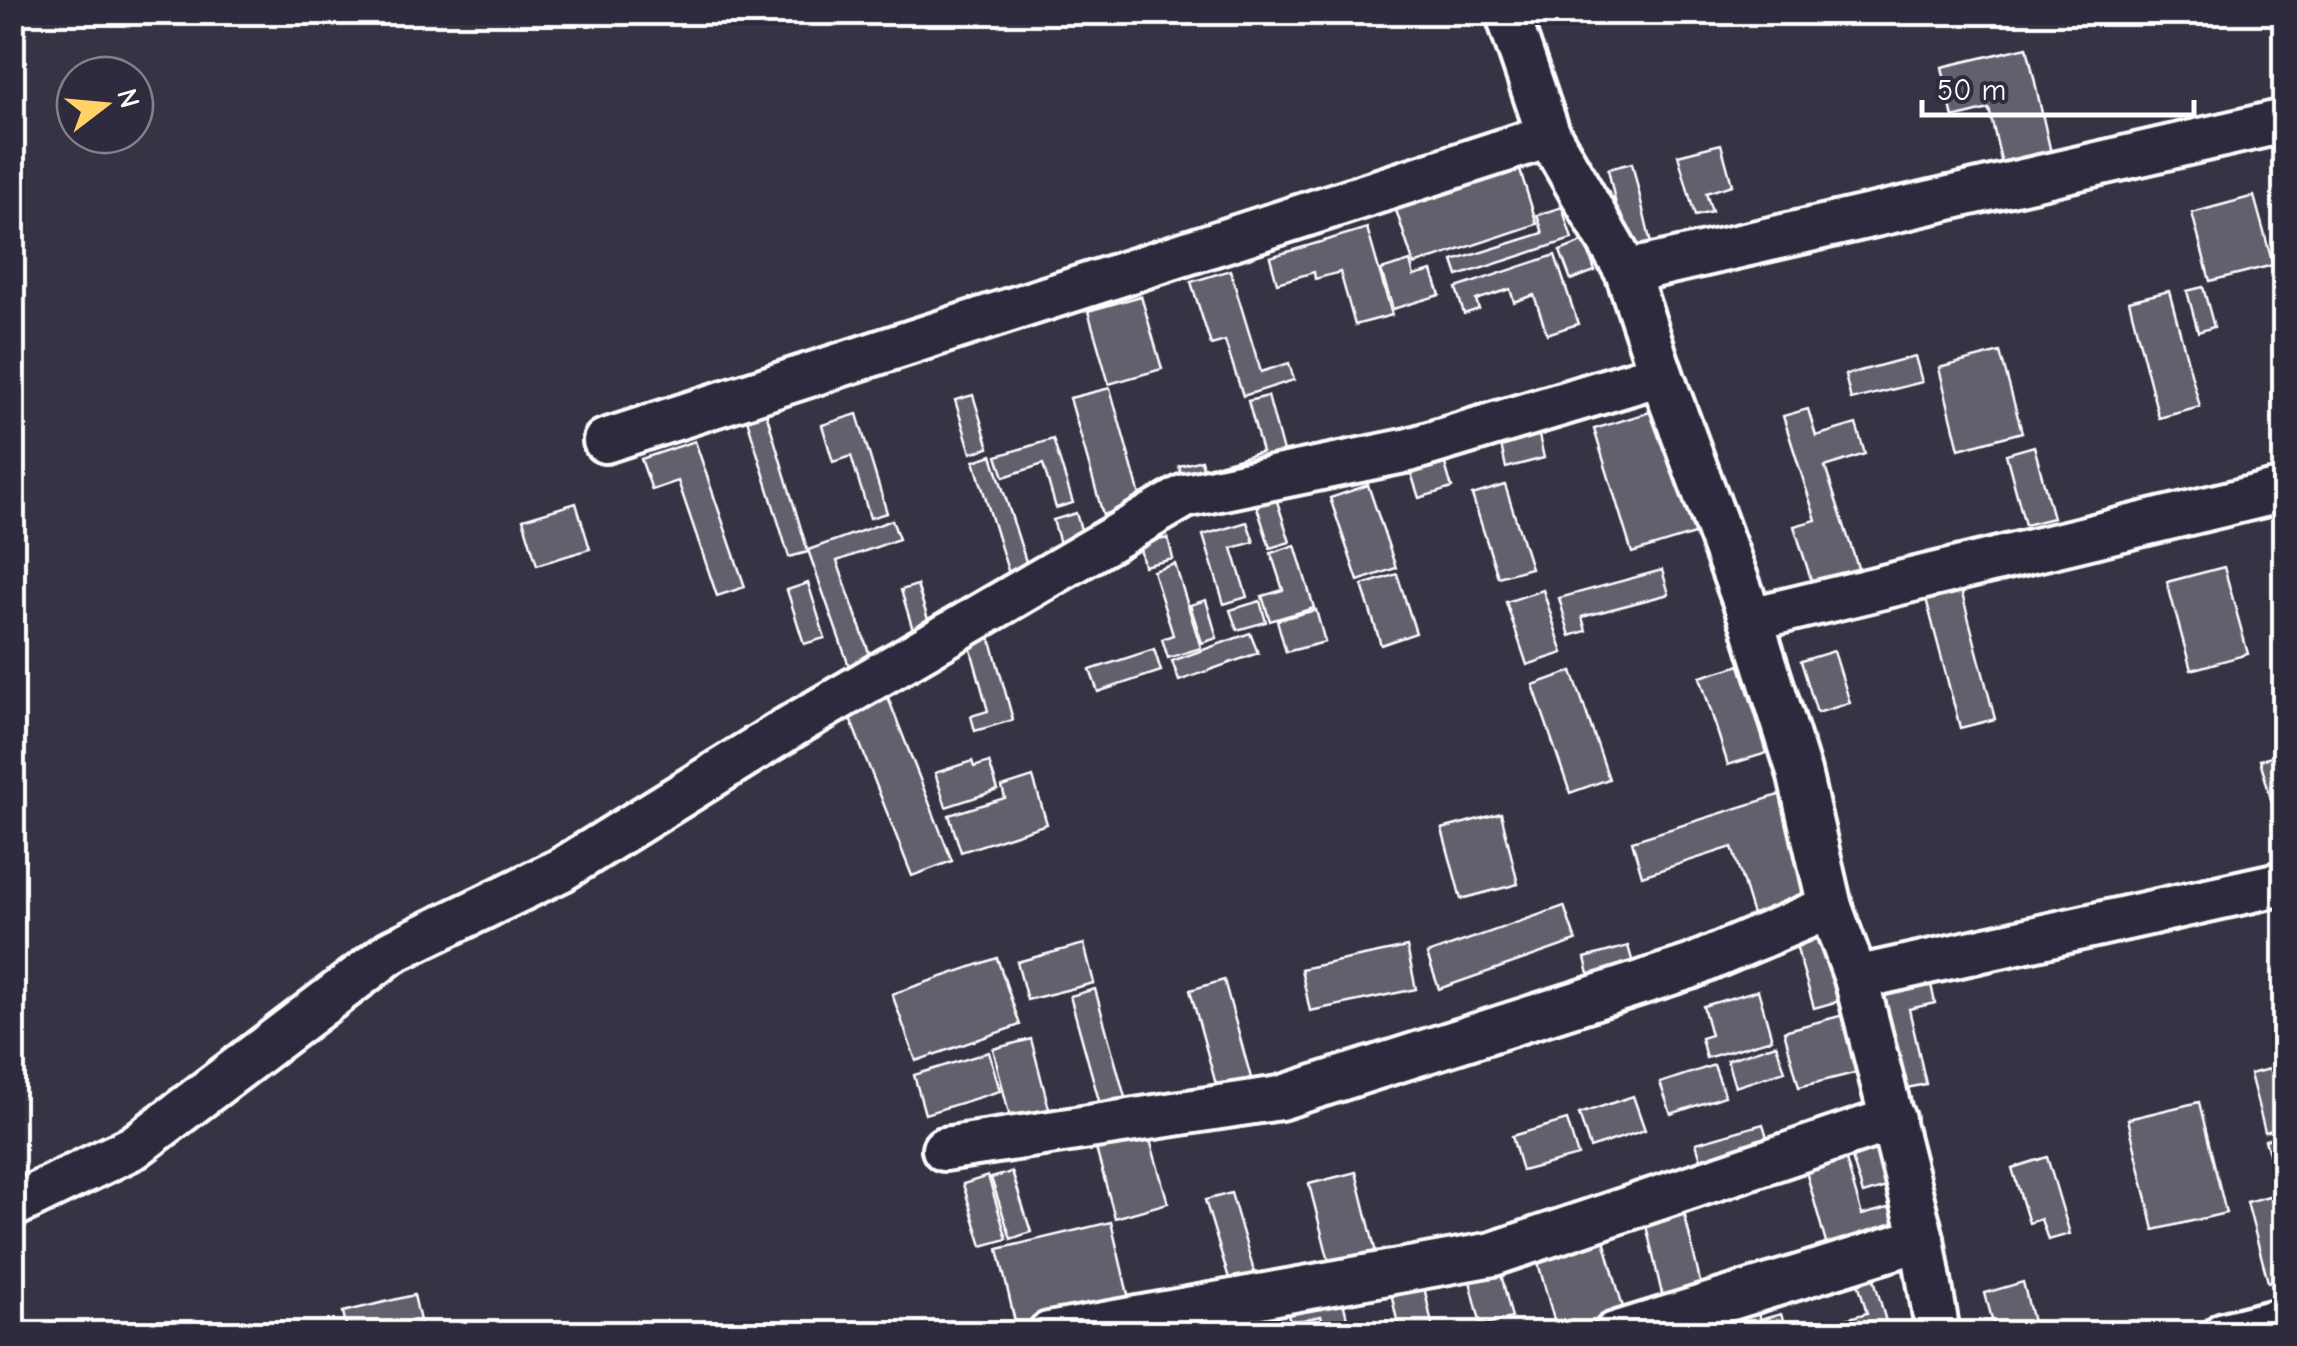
<svg xmlns="http://www.w3.org/2000/svg" width="2297" height="1346" font-family="'Comic Neue',sans-serif">
<style>
.building{fill:#635f6d;stroke:#fff;stroke-width:2.5}
.lines{fill:none;stroke-linecap:round;stroke-linejoin:round}
.street-casing{stroke:#fff;stroke-width:50}
.street{stroke:#2f2a3d;stroke-width:42}
</style>
<rect width="100%" height="100%" fill="#373345"/>
<filter id="ink" filterUnits="userSpaceOnUse"><feTurbulence type="fractalNoise" baseFrequency=".01" numOctaves="2"/><feDisplacementMap in="SourceGraphic" scale="20" xChannelSelector="R" yChannelSelector="G"/><feConvolveMatrix kernelMatrix="1 2 1 2 8 2 1 2 1" color-interpolation-filters="sRGB"/></filter>
<g filter="url(#ink)">
<g class="building">
<path d="M2027,47L2054,166L2005,177L1989,109L1953,118L1942,67Z"/>
<path d="M1721,144L1732,185L1706,193L1712,212L1695,216L1678,155Z"/>
<path d="M1632,163L1651,244L1626,250L1608,169Z"/>
<path d="M1519,167L1537,224L1414,265L1395,207Z"/>
<path d="M2254,196L2273,265L2210,281L2192,213Z"/>
<path d="M1562,207L1572,239L1458,276L1453,261L1543,233L1537,215Z"/>
<path d="M2284,226V262L2276,228Z"/>
<path d="M1367,228L1392,315L1355,325L1340,272L1315,279L1314,272L1277,283L1270,257Z"/>
<path d="M1585,241L1595,271L1571,280L1560,251Z"/>
<path d="M1555,255L1578,324L1547,334L1534,295L1514,302L1510,289L1476,300L1479,309L1464,314L1456,288Z"/>
<path d="M1410,261L1414,276L1432,271L1440,295L1393,309L1381,270Z"/>
<path d="M1230,270L1261,372L1289,363L1294,380L1243,396L1225,341L1211,345L1191,282Z"/>
<path d="M2203,287L2214,327L2198,332L2187,291Z"/>
<path d="M2169,291L2200,407L2159,418L2129,301Z"/>
<path d="M1141,296L1162,369L1109,384L1088,311Z"/>
<path d="M2000,352L2022,432L1959,449L1939,368Z"/>
<path d="M1915,356L1922,382L1851,400L1845,375Z"/>
<path d="M1110,388L1142,503L1103,515L1070,398Z"/>
<path d="M973,395L989,448L971,453L955,400Z"/>
<path d="M1268,396L1286,463L1186,490L1179,466L1201,460L1203,468L1262,452L1248,401Z"/>
<path d="M1663,408L1701,532L1632,553L1594,429Z"/>
<path d="M765,409L808,552L789,557L746,416Z"/>
<path d="M1808,409L1816,436L1856,424L1865,454L1825,467L1861,577L1815,592L1794,526L1816,520L1783,416Z"/>
<path d="M857,414L887,513L870,518L851,456L833,462L822,425Z"/>
<path d="M1538,431L1544,458L1506,468L1500,440Z"/>
<path d="M1053,439L1073,503L1056,508L1043,464L1004,477L997,456Z"/>
<path d="M695,441L745,587L717,596L678,481L652,490L641,459Z"/>
<path d="M2034,446L2053,518L2025,525L2006,454Z"/>
<path d="M1442,454L1452,488L1419,498L1408,464Z"/>
<path d="M992,455L1029,571L1010,577L974,461Z"/>
<path d="M1368,485L1396,568L1358,581L1330,498Z"/>
<path d="M1505,485L1531,568L1498,577L1472,495Z"/>
<path d="M1276,498L1290,542L1270,548L1256,504Z"/>
<path d="M576,503L590,549L537,565L523,519Z"/>
<path d="M1076,513L1085,543L1062,550L1053,520Z"/>
<path d="M892,520L899,539L837,561L873,664L851,672L808,550Z"/>
<path d="M1247,522L1254,542L1232,548L1247,597L1224,604L1203,535Z"/>
<path d="M1168,538L1173,559L1144,566L1139,544Z"/>
<path d="M1295,545L1314,608L1270,621L1262,596L1283,590L1271,553Z"/>
<path d="M1175,564L1201,648L1168,658L1162,639L1173,635L1153,571Z"/>
<path d="M2224,567L2248,654L2191,670L2167,582Z"/>
<path d="M1662,570L1669,594L1582,617L1586,631L1570,636L1559,598Z"/>
<path d="M1397,574L1416,633L1381,645L1362,585Z"/>
<path d="M808,583L825,638L804,644L787,590Z"/>
<path d="M917,585L933,635L916,640L901,590Z"/>
<path d="M1960,586L1995,719L1960,728L1925,595Z"/>
<path d="M1543,590L1563,653L1527,665L1506,602Z"/>
<path d="M1206,600L1217,638L1202,643L1190,605Z"/>
<path d="M1260,601L1266,622L1237,630L1230,610Z"/>
<path d="M1316,610L1325,642L1286,652L1277,620Z"/>
<path d="M989,633L1013,720L975,731L971,716L988,711L968,639Z"/>
<path d="M1250,633L1258,653L1179,681L1172,661Z"/>
<path d="M1154,649L1161,671L1098,692L1090,670Z"/>
<path d="M1834,651L1850,703L1817,713L1801,661Z"/>
<path d="M1740,665L1767,753L1728,765L1700,677Z"/>
<path d="M1572,671L1609,779L1570,793L1533,685Z"/>
<path d="M887,695L952,861L912,876L847,711Z"/>
<path d="M2284,754V841L2283,842L2260,760Z"/>
<path d="M972,761L974,767L989,762L998,790L946,807L935,773Z"/>
<path d="M1033,777L1047,824L961,852L949,815L1005,798L1002,787Z"/>
<path d="M1785,793L1817,895L1753,915L1732,847L1642,876L1632,841Z"/>
<path d="M1501,813L1518,884L1461,899L1442,829Z"/>
<path d="M1564,906L1576,941L1439,989L1427,954Z"/>
<path d="M1829,924L1850,998L1814,1008L1793,935Z"/>
<path d="M1084,944L1094,983L1027,1000L1017,962Z"/>
<path d="M1628,946L1636,974L1592,986L1585,958Z"/>
<path d="M1407,947L1416,989L1310,1011L1301,969Z"/>
<path d="M997,958L1020,1025L916,1061L892,994Z"/>
<path d="M1224,980L1251,1078L1217,1088L1190,990Z"/>
<path d="M1930,980L1935,1003L1909,1009L1926,1084L1902,1089L1881,991Z"/>
<path d="M1095,989L1126,1101L1101,1108L1070,996Z"/>
<path d="M1758,990L1772,1039L1706,1058L1701,1038L1711,1035L1703,1006Z"/>
<path d="M1847,1014L1862,1071L1799,1087L1784,1031Z"/>
<path d="M1031,1039L1053,1124L1014,1134L993,1049Z"/>
<path d="M1776,1044L1785,1071L1735,1087L1727,1060Z"/>
<path d="M989,1052L1000,1091L925,1114L914,1075Z"/>
<path d="M1714,1065L1725,1096L1671,1114L1660,1083Z"/>
<path d="M2284,1065V1127L2265,1132L2250,1074Z"/>
<path d="M1633,1096L1645,1130L1590,1148L1579,1114Z"/>
<path d="M2199,1102L2226,1213L2154,1230L2128,1119Z"/>
<path d="M1144,1119L1168,1203L1115,1218L1092,1134Z"/>
<path d="M1567,1120L1578,1156L1522,1171L1512,1136Z"/>
<path d="M1763,1124L1771,1150L1704,1169L1696,1143Z"/>
<path d="M1877,1131L1893,1185L1863,1194L1847,1141Z"/>
<path d="M2284,1134V1187L2280,1189L2265,1140Z"/>
<path d="M1842,1146L1862,1215L1895,1206L1901,1226L1827,1247L1802,1157Z"/>
<path d="M2047,1157L2070,1234L2048,1240L2041,1219L2029,1223L2012,1168Z"/>
<path d="M1012,1172L1031,1232L1011,1239L991,1178Z"/>
<path d="M1356,1172L1378,1261L1332,1273L1309,1184Z"/>
<path d="M988,1176L1007,1239L982,1246L963,1184Z"/>
<path d="M2284,1192V1277L2268,1282L2247,1202Z"/>
<path d="M1231,1193L1256,1278L1231,1285L1205,1200Z"/>
<path d="M1681,1199L1703,1294L1664,1303L1642,1208Z"/>
<path d="M1111,1222L1129,1299L1016,1326L998,1249Z"/>
<path d="M1602,1233L1626,1318L1571,1334H1558L1535,1252Z"/>
<path d="M1868,1257L1888,1329L1873,1334H1846L1842,1320L1867,1313L1852,1262Z"/>
<path d="M1421,1272L1434,1334H1400L1388,1279Z"/>
<path d="M1501,1274L1512,1318L1481,1325L1470,1281Z"/>
<path d="M2023,1282L2036,1334H1996L1985,1293Z"/>
<path d="M1340,1288L1348,1323L1324,1328L1321,1316L1290,1323L1285,1301Z"/>
<path d="M414,1295L423,1334H348L343,1312Z"/>
<path d="M1755,1304L1760,1320L1781,1314L1787,1334H1753L1751,1326L1736,1330V1334H1714L1709,1317Z"/>
</g>
<g class="lines">
<g class="street-casing">
<g id="street">
<path d="M1507,12L1549,136L1627,272L1661,374L1751,619L1799,772L1830,907L1856,978L1922,1239L1938,1334"/>
<path d="M1627,272L2284,121"/>
<path d="M605,441L1549,136"/>
<path d="M1751,619L2284,490"/>
<path d="M1856,978L2284,883"/>
<path d="M944,1149L1280,1098L1690,967L1830,907"/>
<path d="M12,1206L134,1147L391,952L561,870L792,726L1185,496L1409,450L1661,374"/>
<path d="M1049,1334L1493,1254L1893,1119"/>
<path d="M1615,1334L1922,1239"/>
<path d="M2224,1334L2284,1319"/>
</g>
</g>
<use href="#street" class="street"/>
</g>
</g>
<rect width="2297" height="1346" fill="none" stroke="#2f2a3d" stroke-width="50"/>
<rect x="25" y="25" width="2247" height="1296" fill="none" stroke="#fff" stroke-width="4" filter="url(#ink)"/>
<g transform="translate(105 105) rotate(74)"><circle r="48" fill="#2f2a3d" stroke="#827f8b" stroke-width="2.5"/>
<path d="M0-8L18 38L0 25L-18 38Z" fill="#ffd166"/>
<text y="-15" font-size="28" font-weight="bold" text-anchor="middle" fill="#ffffff">N</text>
</g>
<path d="M1922 100v15h272v-15" fill="none" stroke="#ffffff" stroke-width="5"/>
<text x="1937" y="100" font-size="30" fill="#ffffff" stroke="#2f2a3d" stroke-width="8" paint-order="stroke">50 m</text>
</svg>
